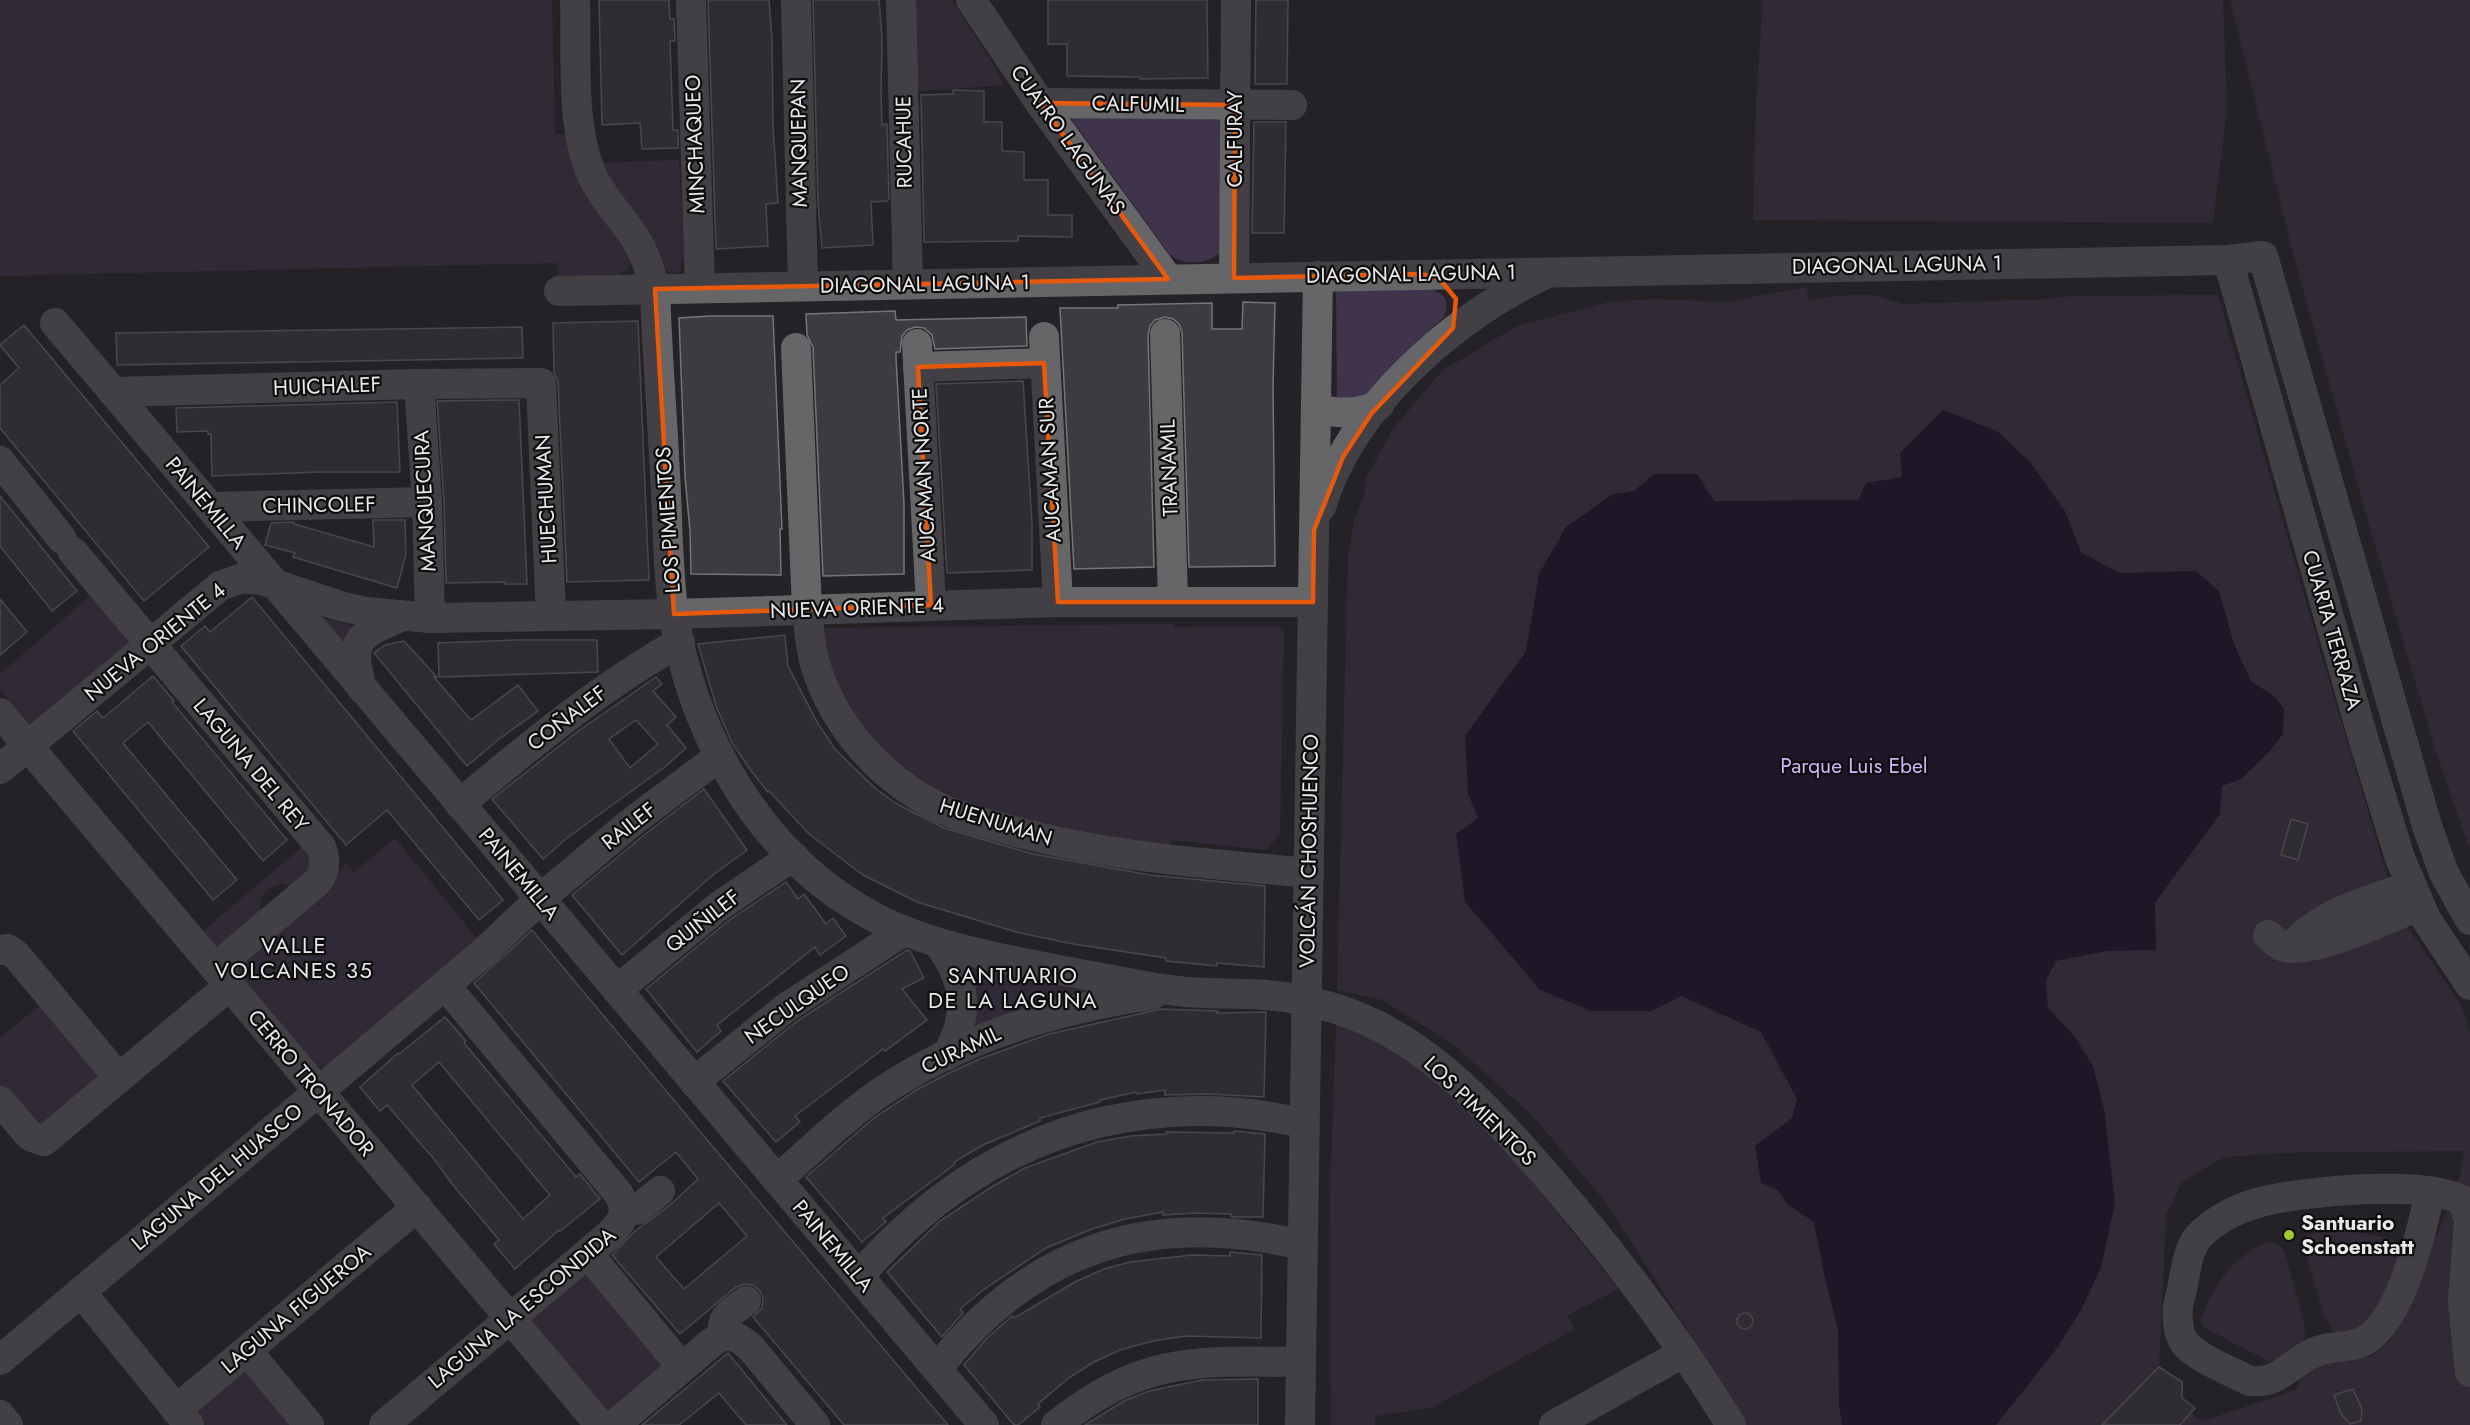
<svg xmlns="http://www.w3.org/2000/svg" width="2470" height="1425" font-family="Jost,sans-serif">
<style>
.green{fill:#3f344c;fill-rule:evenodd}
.water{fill:#1a082b}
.building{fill:#3c3b3f;stroke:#767478;stroke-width:1.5;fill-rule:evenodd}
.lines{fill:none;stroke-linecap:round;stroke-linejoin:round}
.minor{stroke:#666568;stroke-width:30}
.marked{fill:none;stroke:#e8590c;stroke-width:4.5;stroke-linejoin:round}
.poi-dot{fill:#9fca2e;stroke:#0e0d0e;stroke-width:2}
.labels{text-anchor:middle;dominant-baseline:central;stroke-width:4.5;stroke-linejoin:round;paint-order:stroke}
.street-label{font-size:21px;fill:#e8e7e9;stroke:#0e0d0e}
.park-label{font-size:21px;fill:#d2b3f8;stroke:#0e0d0e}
.poi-label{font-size:21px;font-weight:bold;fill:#e8e7e9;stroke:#0e0d0e;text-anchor:start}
.neighbourhood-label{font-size:22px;letter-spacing:1.5px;fill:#e8e7e9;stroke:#0e0d0e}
</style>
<rect width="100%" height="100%" fill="#252327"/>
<g class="green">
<path d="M0,0H552L555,134H569L631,259C630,264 629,268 625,271C614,280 573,277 558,277L557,263L0,276Z"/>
<path d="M906,0H952L995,67L1004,85L908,92Z"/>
<path d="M1763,0H2223L2227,110L2213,223L1753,220L1756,102Z"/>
<path d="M2230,0H2470V850L2435,749L2372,535L2294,257Z"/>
<path d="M1064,109L1223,113L1221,251C1210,265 1183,266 1170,255Z"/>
<path d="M679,160L684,256L679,272L672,273L664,269L601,163Z"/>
<path d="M1807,287L1808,300L1848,295H1872L1903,304L2051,299L2072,296L2218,295L2309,613L2398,913L2461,1005L2470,1034V1425H1745L1724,1387L1604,1200L1530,1113L1456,1047L1383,1000L1337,990L1348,558L1354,521L1365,492V481L1392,430L1442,371L1517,326L1609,302L1652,299L1727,302ZM2464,1151L2460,1176L2439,1231L2425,1257L2422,1279L2390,1341L2370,1357L2336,1352L2308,1364L2296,1390L2206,1420L2195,1417L2182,1398V1382L2159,1367L2166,1215L2182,1182L2220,1159L2236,1156L2307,1152Z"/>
<path d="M1426,288C1443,292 1451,299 1444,317L1400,357L1363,399L1337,398L1336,290Z"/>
<path d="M95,592L129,632L128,643L31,725L0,690V674Z"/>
<path d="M321,617L361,629L349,652Z"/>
<path d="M1173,624L1174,627L1279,626L1284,631L1280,834L1266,850L1170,840V852L971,811L912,782L849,720L815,628Z"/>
<path d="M395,838L478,940L326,1067H317L235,971L236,957L346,864L354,872Z"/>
<path d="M307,843L320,866L291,886C275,879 256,893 261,911L219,951L203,931Z"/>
<path d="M965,965L1089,989L1088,992L977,1026L974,1023Z"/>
<path d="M45,1001L106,1072L44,1133L0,1093V1038Z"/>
<path d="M1336,1024L1371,1036L1409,1058L1482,1119L1618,1289L1567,1316L1575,1329L1431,1408L1375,1416V1425H1331L1330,1195Z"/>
<path d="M2329,1231C2353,1231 2380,1233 2402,1245L2403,1250L2381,1299L2364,1328L2336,1334L2325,1318L2302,1241L2307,1235Z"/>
<path d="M2267,1242L2279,1245L2285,1253L2305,1327L2304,1341L2276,1360L2268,1361L2205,1328L2200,1321C2211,1288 2234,1256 2267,1242Z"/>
<path d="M584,1272L666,1365L614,1411H607L532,1324L531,1317Z"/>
<path d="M242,1363L303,1425H205L194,1411Z"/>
</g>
<path class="water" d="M1943,410L1997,431L2030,462L2065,511L2081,552L2119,573L2196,571L2219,591L2234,644L2251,681L2275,697L2284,709L2283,734L2270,751L2241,779L2222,786L2220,814L2155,903L2156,950L2107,951L2056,961L2046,980L2048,1008L2075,1037L2093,1066L2104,1109L2115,1202L2101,1268L2081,1310L2058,1347L1996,1425H1842L1839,1404L1838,1330L1825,1278L1814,1222L1787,1204L1778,1190L1761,1183L1755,1146L1792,1118L1797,1099L1761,1032L1681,996L1652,1011H1591L1540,990L1465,902L1456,834L1478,818L1468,794L1465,736L1526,651L1539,574L1566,527L1613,494L1634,491L1654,474H1697L1714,501L1858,500L1866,483L1902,477L1900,453Z"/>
<g class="building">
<path d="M599,0H669L670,19H674L675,41H670L673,130H678V148L642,149L640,123L602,125Z"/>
<path d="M708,0H769L772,40L773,126L778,203L766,204L768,246L716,249Z"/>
<path d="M813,0H879L882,38L881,93L882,125L887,124L889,199L887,201L871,202L873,245L822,248L818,204Z"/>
<path d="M1048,0H1207L1208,78L1140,79V77L1067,76V44H1048Z"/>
<path d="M1256,0H1288L1287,84H1255Z"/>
<path d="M953,90L984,91V122H1002V151L1024,152V180H1048V215H1072V237L1018,236V241L924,242L921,95L953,94Z"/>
<path d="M1254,122H1286L1284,233H1252Z"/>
<path d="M1243,302L1275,303L1273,387L1275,566L1189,567L1182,333L1179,324L1173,319L1165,317L1155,320L1150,326L1148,335L1154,567L1074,569L1060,308H1118V305L1212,303V329H1242Z"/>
<path d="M895,311L896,320L1026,317L1027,346L935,349L932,335L924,328L915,327L907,330L902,336L900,352H896V358L904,503V574L823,576L813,347L807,335L806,314Z"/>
<path d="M711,316H773L782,529H780L781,575L691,574L690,531L685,477L679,318Z"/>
<path d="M638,321L649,580L567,582L558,382L554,372L553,323Z"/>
<path d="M24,325L209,547L144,601L0,428V385L19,368L0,345Z"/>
<path d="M522,327L523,358L117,365L116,333Z"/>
<path d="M1023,381L1032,524V570L947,573L936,384Z"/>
<path d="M519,400L527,584H505V582L446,583L444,501L437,401Z"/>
<path d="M397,402L400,472H319L212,476L211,434H208V431L177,432L176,408Z"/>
<path d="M0,496L77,591L52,611L0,546Z"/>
<path d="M373,520H405L406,554L397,588L293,557L295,553L265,545L271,523L294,522V524L374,547Z"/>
<path d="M252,597L503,900L479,920L387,810L346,845L181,646L205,626L210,632Z"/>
<path d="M0,599L27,632L0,655Z"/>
<path d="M785,635L788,666L817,722L835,749L849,763L876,789L897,804L944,828L1033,854L1150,875L1265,886L1264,967L1217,963V966L1166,961V958L1073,944L1016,932L917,902L863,875L809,834L769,791L768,792L749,768L732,743L716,706L698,644Z"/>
<path d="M516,640H597L598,672L439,677L438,643Z"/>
<path d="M404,641L437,677H434L471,720L518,685L538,711L499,739L467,766L374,653L385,645Z"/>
<path d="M153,676L174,701L172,702L287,840L263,861L148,722L123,743L237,880L213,900L73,731L97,711L103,718Z"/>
<path d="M656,677L662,684L653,691L676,717L667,725L686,748L666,766L567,838L543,859L492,799L577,732ZM636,720L658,744L630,768L609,739Z"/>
<path d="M704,789L747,850L714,874L622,955L572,895L644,835Z"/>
<path d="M2291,819L2308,824L2298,860L2281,855Z"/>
<path d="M786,882L798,899L804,894L826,924L833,918L846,936L820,955L815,947L717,1025L721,1031L697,1052L646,989L728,921Z"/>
<path d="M532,930L703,1135L948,1425H844L753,1317L762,1308L763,1299L760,1291L753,1285L744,1284L736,1287L680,1334L612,1255L634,1232L671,1204L698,1179L676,1152L639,1182L474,983ZM719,1203L747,1236L684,1289L656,1257Z"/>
<path d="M907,950L910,951L924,978L902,989L927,1020L885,1051L883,1049L795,1116L800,1122L776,1142L723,1081L797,1021Z"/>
<path d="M1161,1009L1218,1011L1217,1013L1266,1012L1264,1097L1209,1094L1165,1095V1090L1137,1094L1136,1092L1100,1100V1102L1040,1118V1121L983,1145L954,1162L955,1164L883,1218L886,1222L862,1242L806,1177L875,1117L918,1089L949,1073L982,1058L1049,1034Z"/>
<path d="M445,1017L466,1041L464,1043L576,1177L580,1174L600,1199L560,1231L559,1230L515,1269L494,1244L499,1240L452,1184L434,1159L387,1105L380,1111L360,1087L398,1053L399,1054ZM439,1062L550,1195L523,1219L412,1085Z"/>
<path d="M1234,1131L1265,1134L1263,1217H1232L1231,1214L1196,1213L1163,1215V1212L1125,1219L1092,1229L1046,1248L983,1290L960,1309L963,1313L942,1337L887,1272L940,1221L993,1186L1025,1168L1097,1142L1131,1136L1166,1134V1132L1234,1133Z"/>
<path d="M1230,1252L1262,1255L1261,1338L1186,1336L1153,1341L1120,1350L1094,1362L1070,1377L1038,1404L1040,1407L1018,1425H1014L964,1365L986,1339L1012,1316L1014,1318L1075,1282L1104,1269L1130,1262L1192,1255L1230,1256Z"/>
<circle cx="1745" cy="1321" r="8"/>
<path d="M728,1353L787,1425H746L719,1393L679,1425H642Z"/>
<path d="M2159,1367L2182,1382V1398L2195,1408L2180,1425H2102Z"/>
<path d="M1258,1379V1425H1085L1124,1401L1149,1391L1202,1380Z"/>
<path d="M2353,1389L2362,1409L2361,1421L2350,1424L2341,1414L2334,1395Z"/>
</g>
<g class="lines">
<g class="minor">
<path d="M575,0C577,55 570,122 591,173C602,198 621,216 635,238C645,253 650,271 655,289C657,351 662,413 665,474C668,520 667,570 674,615C693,739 764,861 878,919C939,950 1024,963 1091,976C1120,981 1149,988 1178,991C1210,995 1243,992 1275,996C1309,999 1346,1010 1376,1025C1447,1060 1503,1125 1553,1183C1618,1259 1679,1340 1731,1425"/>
<path d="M691,0L700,288"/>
<path d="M796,0L803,286"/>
<path d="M901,0L908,284"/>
<path d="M971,0L1040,103L1168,279"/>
<path d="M1040,103L1292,105"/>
<path d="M2228,260L2364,741L2400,858L2426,919L2470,985"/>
<path d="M1234,278L1236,0"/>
<path d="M559,291L2228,260L2263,256L2427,826L2444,873L2470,920"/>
<path d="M55,323L984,1425"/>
<path d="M1165,334L1173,601"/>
<path d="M1044,337L1058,602"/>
<path d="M917,344L931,605"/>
<path d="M796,348L807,609C809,628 810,649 816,667C835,727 879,776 934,805C954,816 978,821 999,827C1100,857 1204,863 1309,873"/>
<path d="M918,367L1044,363"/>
<path d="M419,384L427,502L430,618"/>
<path d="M113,392L419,384L541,383L551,615"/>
<path d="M1316,408C1339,415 1358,414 1379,405"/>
<path d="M0,461L62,539"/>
<path d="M210,507L427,502"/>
<path d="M1321,507C1351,406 1451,320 1543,275"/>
<path d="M73,552L321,847C326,860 326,871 317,882L215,968"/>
<path d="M362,688C348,640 358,635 401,617"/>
<path d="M0,713L600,1425"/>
<path d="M0,769L220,586L242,578L262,580L340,606L366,612L430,618L674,614L1058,602H1313"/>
<path d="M460,804C530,745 600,687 680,642"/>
<path d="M2268,935C2272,939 2277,944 2282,946C2309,957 2391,917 2419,906"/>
<path d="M938,943C966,980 971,1015 946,1056"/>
<path d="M2291,948C2318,913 2369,901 2410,886"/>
<path d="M0,950L8,949L16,955L119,1078L44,1141L30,1136L0,1101"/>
<path d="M617,990L718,907L793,856"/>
<path d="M119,1078L230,985"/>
<path d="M694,1082L787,1007L904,931"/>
<path d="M777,1180C810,1151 842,1119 878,1094C960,1038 1054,1009 1152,995"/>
<path d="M2430,1192C2422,1231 2401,1321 2364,1341C2350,1349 2330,1344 2311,1354C2288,1365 2279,1384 2250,1381C2233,1372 2195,1358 2184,1342C2178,1333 2177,1317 2178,1307C2179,1299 2182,1292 2183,1284C2186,1269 2188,1250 2198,1237C2213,1221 2236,1209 2257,1203C2298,1191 2428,1179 2463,1201L2469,1221L2463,1301L2470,1372"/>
<path d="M624,1210H637L660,1191"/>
<path d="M588,1254L682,1367"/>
<path d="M859,1276C948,1174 1057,1113 1195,1111C1232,1110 1268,1116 1304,1123"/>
<path d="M81,1292L189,1425"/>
<path d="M723,1335C721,1315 731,1313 746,1301"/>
<path d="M247,1351L309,1425"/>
<path d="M0,1360L483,953L540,899L633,821L720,756"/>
<path d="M937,1369C1033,1246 1152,1210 1302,1245"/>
<path d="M176,1410L417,1207"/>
<path d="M0,1415L8,1425"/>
<path d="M384,1425L609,1235C623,1222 629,1211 618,1193L445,985"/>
<path d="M615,1425L711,1343C727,1331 737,1335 751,1348L815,1425"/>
<path d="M1056,1425C1142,1356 1197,1361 1300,1362"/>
<path d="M1300,1425L1318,276"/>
<path d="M1554,1425L1683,1353"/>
</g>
</g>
<path d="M0 0H2470V1425H0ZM1040,103L1235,105L1234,278L1421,274L1439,278L1456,299L1453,328L1371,414L1343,457L1314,530L1313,602H1058L1044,363L918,367L931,605L674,614L655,289L1168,279Z" fill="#252327" fill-opacity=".55" fill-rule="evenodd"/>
<path class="marked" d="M1040,103L1235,105L1234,278L1421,274L1439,278L1456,299L1453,328L1371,414L1343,457L1314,530L1313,602H1058L1044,363L918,367L931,605L674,614L655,289L1168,279Z"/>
<circle class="poi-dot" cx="2289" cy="1235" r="6"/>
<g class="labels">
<g class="street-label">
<text transform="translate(1138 104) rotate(1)">CALFUMIL</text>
<text transform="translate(1235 139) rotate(-90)">CALFURAY</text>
<text transform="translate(1068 140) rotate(54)">CUATRO LAGUNAS</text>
<text transform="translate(904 142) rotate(-91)">RUCAHUE</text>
<text transform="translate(799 143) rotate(-91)">MANQUEPAN</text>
<text transform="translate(695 144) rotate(-92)">MINCHAQUEO</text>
<text transform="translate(1897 265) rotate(-1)">DIAGONAL LAGUNA 1</text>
<text transform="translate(1411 274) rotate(-1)">DIAGONAL LAGUNA 1</text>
<text transform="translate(925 284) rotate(-1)">DIAGONAL LAGUNA 1</text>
<text transform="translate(327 386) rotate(-2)">HUICHALEF</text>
<text transform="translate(1169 468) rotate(-92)">TRANAMIL</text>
<text transform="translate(1050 470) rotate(-93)">AUCAMAN SUR</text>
<text transform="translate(924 475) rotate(-93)">AUCAMAN NORTE</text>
<text transform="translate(546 499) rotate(-93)">HUECHUMAN</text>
<text transform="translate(425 501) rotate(-93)">MANQUECURA</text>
<text transform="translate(206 503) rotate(50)">PAINEMILLA</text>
<text transform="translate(319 505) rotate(-1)">CHINCOLEF</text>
<text transform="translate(668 520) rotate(-94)">LOS PIMIENTOS</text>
<text transform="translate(857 608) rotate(-2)">NUEVA ORIENTE 4</text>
<text transform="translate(2332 630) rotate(74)">CUARTA TERRAZA</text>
<text transform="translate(155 642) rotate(-39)">NUEVA ORIENTE 4</text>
<text transform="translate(567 718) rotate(-37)">COÑALEF</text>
<text transform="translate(251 765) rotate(50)">LAGUNA DEL REY</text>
<text transform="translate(996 822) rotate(17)">HUENUMAN</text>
<text transform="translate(629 826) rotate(-38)">RAILEF</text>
<text transform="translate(1309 851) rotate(-89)">VOLCÁN CHOSHUENCO</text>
<text transform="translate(519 874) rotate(50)">PAINEMILLA</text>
<text transform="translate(703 921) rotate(-38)">QUIÑILEF</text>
<text transform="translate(797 1004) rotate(-35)">NECULQUEO</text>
<text transform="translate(961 1050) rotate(-25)">CURAMIL</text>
<text transform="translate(311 1083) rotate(50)">CERRO TRONADOR</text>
<text transform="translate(1480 1111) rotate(44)">LOS PIMIENTOS</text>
<text transform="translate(217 1177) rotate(-40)">LAGUNA DEL HUASCO</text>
<text transform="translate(833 1246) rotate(50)">PAINEMILLA</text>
<text transform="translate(522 1308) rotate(-40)">LAGUNA LA ESCONDIDA</text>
<text transform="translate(296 1309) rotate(-40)">LAGUNA FIGUEROA</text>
</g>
<g class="park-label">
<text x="1854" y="766">Parque Luis Ebel</text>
</g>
<g class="poi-label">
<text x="2301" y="1223">Santuario<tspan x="2301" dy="24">Schoenstatt</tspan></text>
</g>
<g class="neighbourhood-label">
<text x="294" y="945">VALLE<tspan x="294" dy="25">VOLCANES 35</tspan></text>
<text x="1013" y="975">SANTUARIO<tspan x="1013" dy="25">DE LA LAGUNA</tspan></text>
</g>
</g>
</svg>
